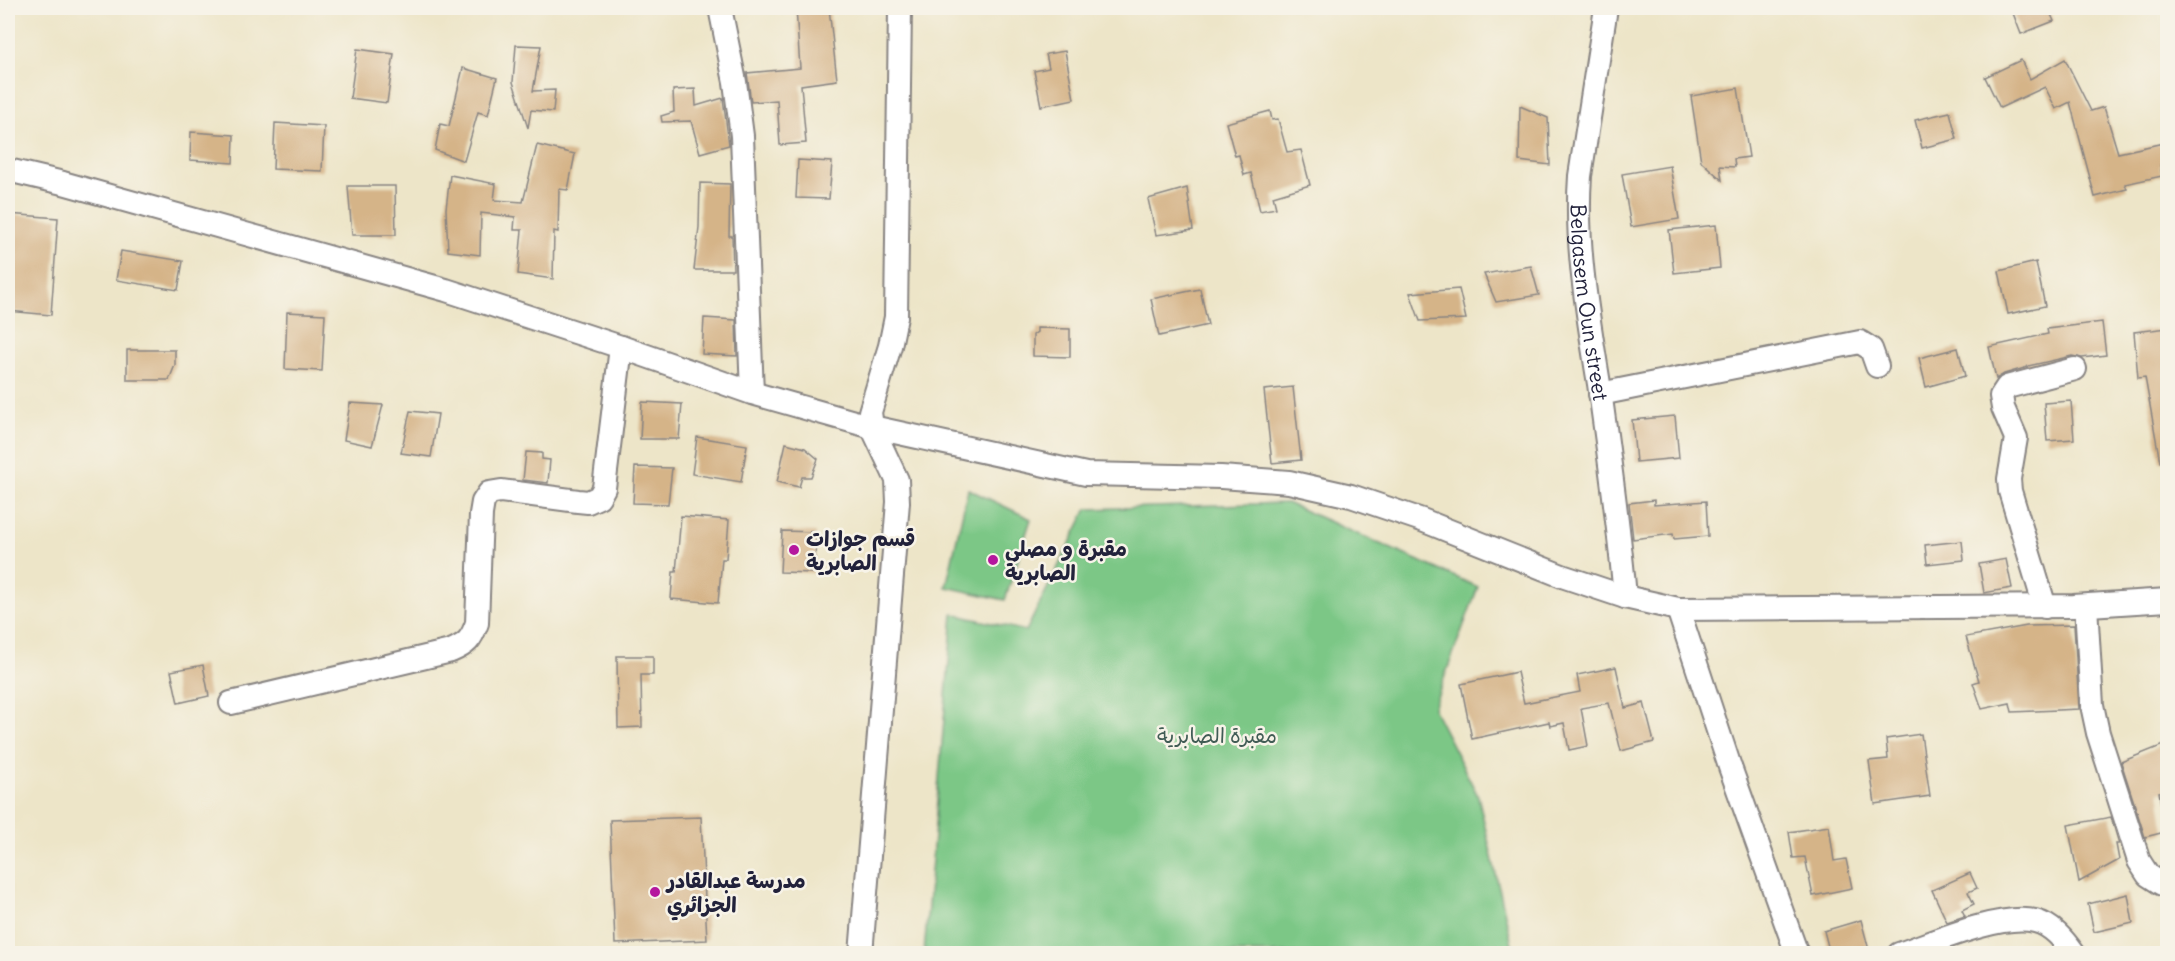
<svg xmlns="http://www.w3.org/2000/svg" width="2175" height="961" font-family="Delius,'Playpen Sans Arabic',sans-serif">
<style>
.green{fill:#7bc786;stroke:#4e7460;stroke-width:1.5}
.building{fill:#d5b488}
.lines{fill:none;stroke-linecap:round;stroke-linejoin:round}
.minor-casing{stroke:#888482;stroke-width:26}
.minor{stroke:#fff;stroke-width:22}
.poi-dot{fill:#b5179e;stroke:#f7f3e8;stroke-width:2}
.labels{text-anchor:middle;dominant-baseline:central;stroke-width:5;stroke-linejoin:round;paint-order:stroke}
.street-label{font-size:21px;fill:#22223b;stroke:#f7f3e8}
.poi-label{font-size:21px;font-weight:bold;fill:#22223b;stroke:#f7f3e8;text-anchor:start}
.park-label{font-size:21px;fill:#415c55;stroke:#f7f3e8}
</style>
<rect width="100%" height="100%" fill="#f7f3e8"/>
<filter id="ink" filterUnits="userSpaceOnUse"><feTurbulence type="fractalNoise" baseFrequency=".0167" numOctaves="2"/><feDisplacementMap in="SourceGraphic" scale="12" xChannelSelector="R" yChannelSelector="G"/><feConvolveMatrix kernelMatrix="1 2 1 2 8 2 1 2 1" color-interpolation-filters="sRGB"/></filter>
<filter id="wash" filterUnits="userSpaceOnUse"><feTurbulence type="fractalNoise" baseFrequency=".008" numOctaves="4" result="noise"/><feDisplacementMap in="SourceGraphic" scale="24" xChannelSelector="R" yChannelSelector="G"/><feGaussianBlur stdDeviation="1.35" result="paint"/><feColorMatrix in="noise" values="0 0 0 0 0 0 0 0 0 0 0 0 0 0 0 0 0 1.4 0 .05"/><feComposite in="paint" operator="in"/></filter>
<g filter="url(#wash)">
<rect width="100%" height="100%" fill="#ede5c8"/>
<g class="green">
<path d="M968,489L1031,519L1005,600L946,587Z"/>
<path d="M1287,503L1478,587L1433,708L1478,796L1514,953H924L953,614L1026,631L1087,509Z"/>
</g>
<g id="blocks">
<g class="building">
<path d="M796,8H829L837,80L801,85L806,143L780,145L777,100L751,102L747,73L800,68Z"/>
<path d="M2011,8H2048L2054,21L2021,34Z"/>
<path d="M516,45L541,46L533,91L555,90L553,112L531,110L528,128L513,82Z"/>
<path d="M357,49L394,54L387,103L350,98Z"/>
<path d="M1065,51L1074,99L1041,106L1034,71L1049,68L1046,54Z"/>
<path d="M2065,59L2091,111L2104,107L2118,153L2168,142V163L2160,165L2162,176L2125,184L2127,189L2095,197L2070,102L2056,109L2045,87L2000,108L1985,77L2021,60L2030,79Z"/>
<path d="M463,68L497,78L488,115L478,112L464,161L435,150L440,124L449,126Z"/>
<path d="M1738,88L1749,157L1734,159L1735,167L1720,166L1722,180L1701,161L1691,96Z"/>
<path d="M695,89L696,106L723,98L729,145L700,153L691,121L662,122L661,116L674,112L673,90Z"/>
<path d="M1520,106L1548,118L1550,165L1519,161Z"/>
<path d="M1270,111L1272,120L1278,119L1287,152L1301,150L1310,185L1273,196L1276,208L1260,211L1251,173L1244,175L1239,155L1235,156L1226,123Z"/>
<path d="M1950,112L1957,139L1922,148L1915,120Z"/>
<path d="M275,123L324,126L322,171L273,169Z"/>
<path d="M191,132L234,135L233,163L190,160Z"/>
<path d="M537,145L575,154L568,190L559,189L558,232L554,231L553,279L518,274L522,230H514L515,217L481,213L480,255L448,251L446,209L450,175L496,184L494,200L523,202Z"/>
<path d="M798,160L832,162L829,199L796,198Z"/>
<path d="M1670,166L1679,219L1631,227L1622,174Z"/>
<path d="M700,183L730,184L729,236H732L733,270H694L699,227Z"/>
<path d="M348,186H395L396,235H352Z"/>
<path d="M1187,188L1193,230L1156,235L1148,199Z"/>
<path d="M8,214L58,218L51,315L8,311Z"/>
<path d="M1716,225L1720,268L1674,273L1669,230Z"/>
<path d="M121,251L183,261L178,290L116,280Z"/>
<path d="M2036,262L2045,306L2008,314L1999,271Z"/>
<path d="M1531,266L1539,295L1496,302L1484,274Z"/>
<path d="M1200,289L1208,325L1159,336L1151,299Z"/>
<path d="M1459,289L1466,319L1420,321L1410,293Z"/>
<path d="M287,312L325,314L322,371L285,369Z"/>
<path d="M704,318L736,320L737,356L702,354Z"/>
<path d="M2102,322L2106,355L2082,358L2072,356L2028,366V367L2004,374L1996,379L1989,347L2048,334L2047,329Z"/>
<path d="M1037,328L1070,329V357L1033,356V335L1037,332Z"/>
<path d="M2168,328V461L2160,462L2145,377L2138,378L2134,332Z"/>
<path d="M1958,348L1965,376L1926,387L1919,358Z"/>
<path d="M127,350H175V365L169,380H127Z"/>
<path d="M1293,387L1301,460L1272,463L1264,390Z"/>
<path d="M2071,401L2074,439L2047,441L2044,403Z"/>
<path d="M642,402L682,404L679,439H640Z"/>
<path d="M350,403L383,405L372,446L344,440Z"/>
<path d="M410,411L438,414L431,457L401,453Z"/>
<path d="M1675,416L1679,458L1636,462L1632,420Z"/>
<path d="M697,437L747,445L741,482L692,474Z"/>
<path d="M786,443L805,448L818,459L811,477H802L799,487L777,482Z"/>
<path d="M526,452L542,453V459L550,460L548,483L523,480Z"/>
<path d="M635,467L672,468L668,504L633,503Z"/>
<path d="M1654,500V505L1706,501L1708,536L1674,539L1673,534L1633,539L1629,503Z"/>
<path d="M681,516L729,520L726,559H722L718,603L671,599L673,572H676Z"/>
<path d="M782,531L816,532L815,573L780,572Z"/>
<path d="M1962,541L1964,560L1927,564L1925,545Z"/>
<path d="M2006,559L2012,588L1984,593L1979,564Z"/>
<path d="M2074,625L2079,709L2012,712L2010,703L1982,709L1973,683L1979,681L1966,637L2027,626Z"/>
<path d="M617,656H653V675H641L642,727L618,728Z"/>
<path d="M203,665L209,696L178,703L171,671Z"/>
<path d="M1616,667L1625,708L1644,703L1654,742L1621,751L1609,703L1581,708L1588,746L1569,750L1564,723L1550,726L1549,722L1472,739L1461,684L1517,672L1524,703L1580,692L1577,675Z"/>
<path d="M1921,734L1930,796L1875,804L1869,761L1888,759L1886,739Z"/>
<path d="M2168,743V791L2159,792L2165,832L2145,837L2121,762Z"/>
<path d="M701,817L707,940L615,944L610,820Z"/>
<path d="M2111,817L2119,844H2116L2119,860L2079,882L2068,825Z"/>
<path d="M1829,826L1834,861L1846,859L1852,888L1813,896L1805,857L1793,858L1789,832Z"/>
<path d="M1970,873L1977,888L1968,892L1974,904L1962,910L1965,916L1947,922L1932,890Z"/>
<path d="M2128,894L2133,923L2094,932L2088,904Z"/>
<path d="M1861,920L1870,954H1830L1824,931Z"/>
</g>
</g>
</g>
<g filter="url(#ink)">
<use href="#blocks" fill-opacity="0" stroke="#888482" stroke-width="1.5"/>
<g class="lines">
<g class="minor-casing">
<g id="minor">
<path d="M720,8L735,82L742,136L752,393"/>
<path id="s1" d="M1606,8L1580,176C1575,245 1588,316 1599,384C1609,455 1619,526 1625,597"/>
<path d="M8,170L63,183L446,290L621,347L752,393L872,427L1086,474L1221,477L1289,482L1351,496L1422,520L1562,576L1625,597L1678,609L2073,606L2168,600"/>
<path d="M1600,394L1860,342L1871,349L1877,366"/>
<path d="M2086,606L2092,705L2098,733L2139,861L2148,875L2162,884L2168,883"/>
<path d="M2045,607L2010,491L2009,479L2016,438L2003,408L2001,396L2007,387L2075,369"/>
<path d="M1678,609L1730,767L1797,954"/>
<path d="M231,703L451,651C467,644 471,640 477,623L481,514L483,502L489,493L501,491L578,501L588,502L599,497L604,488L621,347"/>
<path d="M861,954L898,502L897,480L872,427L870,412L890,346L896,317L900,8"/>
<path d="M1899,954C1934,942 1999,913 2035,921C2052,925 2064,940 2074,954"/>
</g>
</g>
<use href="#minor" class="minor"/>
</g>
</g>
<g class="poi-dot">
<circle cx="794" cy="550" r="6"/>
<circle cx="993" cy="560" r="6"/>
<circle cx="655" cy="892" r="6"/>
</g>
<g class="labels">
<g class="street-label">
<text stroke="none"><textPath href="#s1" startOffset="297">Belgasem Oun street</textPath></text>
</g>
<g class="poi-label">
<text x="806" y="538">قسم جوازات<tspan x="806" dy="24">الصابرية</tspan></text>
<text x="1005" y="548">مقبرة و مصلى<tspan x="1005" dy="24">الصابرية</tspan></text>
<text x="667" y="880">مدرسة عبدالقادر<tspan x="667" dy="24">الجزائري</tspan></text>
</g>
<g class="park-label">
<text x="1217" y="735">مقبرة الصابرية</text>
</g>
</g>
<rect width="2175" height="961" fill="none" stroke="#f7f3e8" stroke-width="30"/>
</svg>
